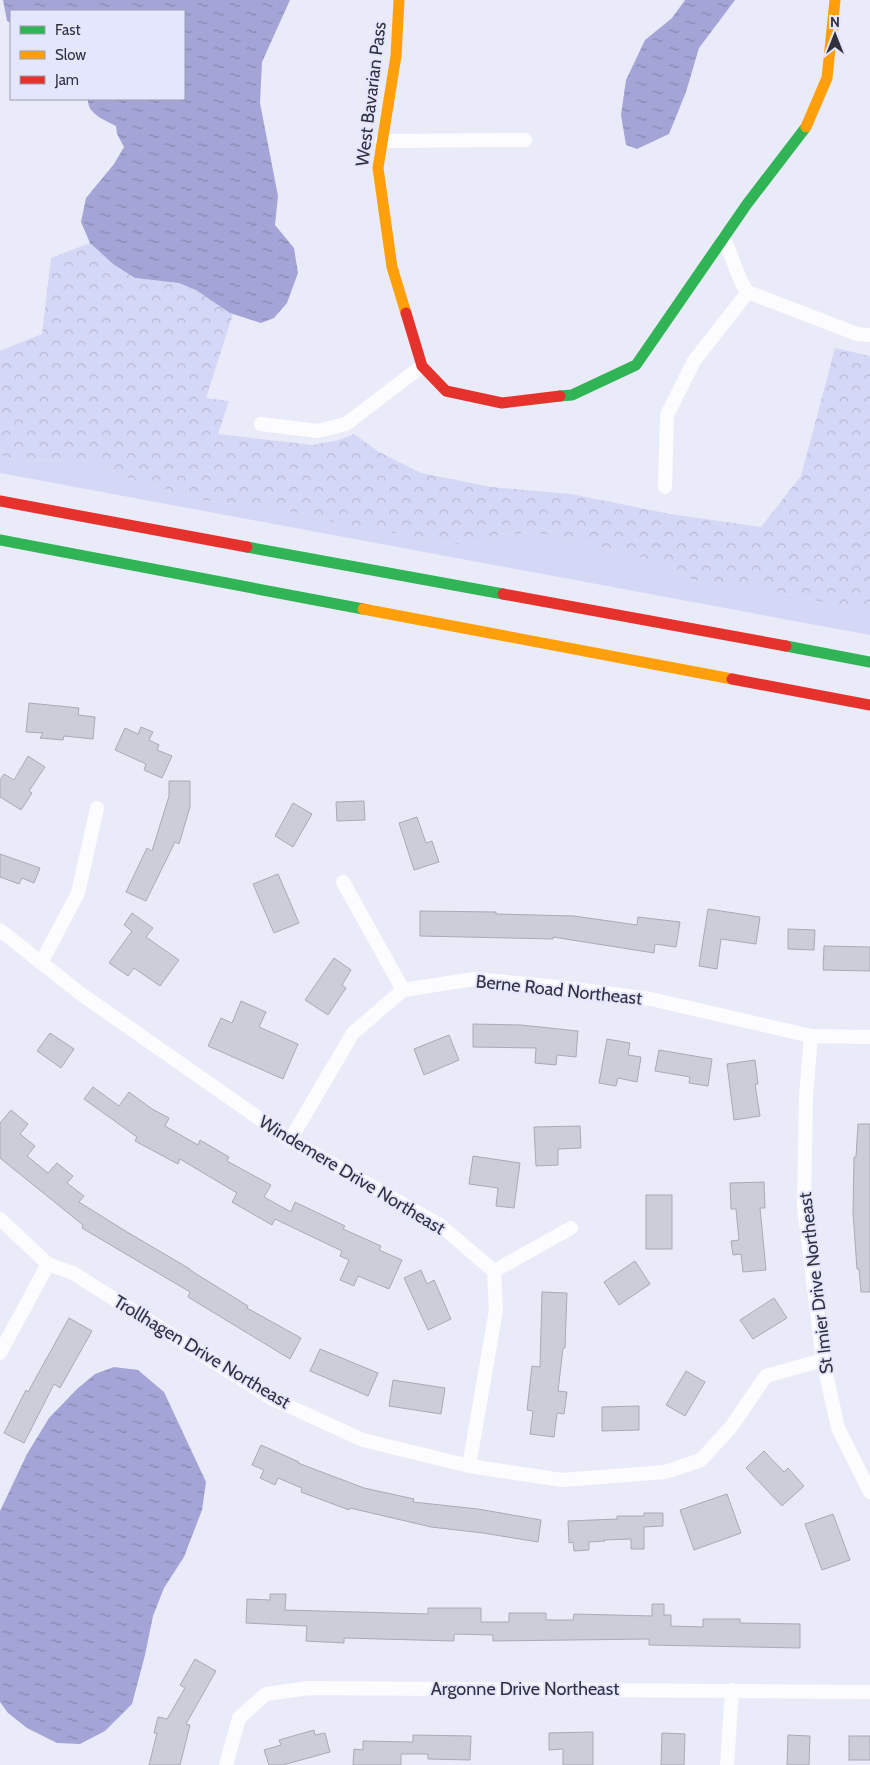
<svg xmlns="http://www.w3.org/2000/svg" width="870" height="1765" font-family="Cabin,sans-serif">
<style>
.green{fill:#d5d7f6}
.forest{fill:url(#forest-crowns)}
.water{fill:url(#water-ripples)}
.building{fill:#cdcdd9;stroke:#aaaab5}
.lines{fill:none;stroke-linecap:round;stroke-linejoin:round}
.street{stroke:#fcfcfe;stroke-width:14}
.fast{stroke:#30b455;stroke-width:11}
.slow{stroke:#ff9f0a;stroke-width:11}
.jam{stroke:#e5322d;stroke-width:11}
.labels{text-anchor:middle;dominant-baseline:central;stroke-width:4;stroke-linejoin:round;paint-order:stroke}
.street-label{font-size:18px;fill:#32323e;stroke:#e4e6fe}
</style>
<defs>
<pattern id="forest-crowns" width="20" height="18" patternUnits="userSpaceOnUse" patternTransform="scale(1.25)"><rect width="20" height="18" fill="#d5d7f6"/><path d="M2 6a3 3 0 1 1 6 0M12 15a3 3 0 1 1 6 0" fill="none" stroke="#b7b9d4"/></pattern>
<pattern id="water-ripples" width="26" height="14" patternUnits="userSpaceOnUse" patternTransform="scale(1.25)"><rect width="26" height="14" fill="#a4a5d6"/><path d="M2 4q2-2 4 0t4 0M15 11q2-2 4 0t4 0" fill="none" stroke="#8687af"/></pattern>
</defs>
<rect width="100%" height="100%" fill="#eaebf8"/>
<path class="green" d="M0,456L14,460L81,461L106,467L128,478L196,499L306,514L335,523L469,546L499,535L528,533L560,536L648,559L677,569L692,580L766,589L867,612L870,613V635L0,473Z"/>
<path class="forest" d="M90,243L113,264L135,278L179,283L196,290L233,314L206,398L229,401L218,434L313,445L339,440L354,434L379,452L421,473L491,487L571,494L670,514L761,527L801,476L835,348L870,356V613L766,589L692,580L677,569L648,559L560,536L528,533L499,535L469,546L335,523L306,514L196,499L128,478L106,467L81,461L14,460L0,456V351L42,334L51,258Z"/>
<g class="water">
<path d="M3,0H290L262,62L260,103L278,196L275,225L294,248L298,273L287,303L274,318L261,323L230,313L196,290L179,283L135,278L113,264L90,243L81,222L86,198L114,164L124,147L117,134L116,126C105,120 87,114 88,99H184V11H11V23L7,21Z"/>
<path d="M685,0H735L699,48L686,92L669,134L637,149L626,145L621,115L626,80L645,40L672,18Z"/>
<path d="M114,1367L138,1370L164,1392L206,1482L202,1510L184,1557L164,1588L153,1616L145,1655L132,1704L105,1731L80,1744L57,1743L27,1728L8,1713L0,1702V1511L27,1454L49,1418L77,1389L95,1374Z"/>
</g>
<g class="building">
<path d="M29,703L79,708L78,715L95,717L93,739L64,736L63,740L40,738L43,733L26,732Z"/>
<path d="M141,727L153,732L149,740L159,745L157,750L172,756L162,778L144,770L146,764L115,750L125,728L138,734Z"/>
<path d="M28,756L45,767L29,791L32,793L21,810L0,797V780L4,774L14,780Z"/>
<path d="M169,781H190V807L179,844L175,842L146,901L126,892L147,848L152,851L169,796Z"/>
<path d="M364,801L365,820L337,821L336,802Z"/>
<path d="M293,803L312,814L293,847L275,836Z"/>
<path d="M417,817L426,843L432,841L439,862L414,870L399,823Z"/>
<path d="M0,854L40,868L34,883L22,878L19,884L0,877Z"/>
<path d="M278,874L299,923L274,933L253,884Z"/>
<path d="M708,909L760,917L756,944L721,939L717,969L699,966Z"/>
<path d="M420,911L496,912V914L574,916L637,925L638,917L680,922L676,947L655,944L654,953L553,937V939L420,936Z"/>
<path d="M132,913L153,928L146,937L179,960L160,986L134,968L128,976L109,963L132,931L124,925Z"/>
<path d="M788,929L815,930L814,950L788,949Z"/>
<path d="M824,946L870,947V971L823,970Z"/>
<path d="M334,958L351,970L342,985L346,988L328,1015L305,1000Z"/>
<path d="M241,1001L266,1012L259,1027L298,1044L283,1079L208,1046L221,1018L232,1023Z"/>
<path d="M473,1024L521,1025L578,1031L576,1057L557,1055L556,1065L535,1063L536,1048L473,1047Z"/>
<path d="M50,1033L74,1049L61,1068L37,1051Z"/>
<path d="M449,1035L459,1060L424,1075L414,1049Z"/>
<path d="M607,1039L630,1043L628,1055L641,1057L637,1082L618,1078L616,1086L599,1083Z"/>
<path d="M659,1050L712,1059L708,1086L689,1083L690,1077L655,1071Z"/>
<path d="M755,1060L758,1084H755L760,1116L734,1120L727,1064Z"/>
<path d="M93,1087L119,1106L129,1092L152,1109L169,1118L165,1126L198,1145L200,1140L229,1157L227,1161L271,1185L264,1197L291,1212L295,1202L345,1226L343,1229L381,1246L379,1250L402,1260L389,1289L358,1276L354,1286L340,1280L349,1260L340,1256L342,1251L275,1219L272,1225L232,1202L237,1193L180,1159L178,1164L135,1141L137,1137L84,1099Z"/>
<path d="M11,1110L28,1124L20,1134L35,1146L27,1156L48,1173L57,1163L73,1176L67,1183L84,1196L79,1202L127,1232L190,1269V1270L248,1306L247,1308L301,1338L290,1359L188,1297L190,1292L82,1228L83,1225L0,1158V1123Z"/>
<path d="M858,1124H870V1292H861L859,1269H857L853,1212L854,1157H856Z"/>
<path d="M580,1126L581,1148L558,1149V1165L536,1166L534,1127Z"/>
<path d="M473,1156L520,1163L514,1208L496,1206L498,1188L469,1184Z"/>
<path d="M764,1182L765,1208H760L766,1270L743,1272L741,1254L733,1255L731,1241L739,1240L736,1209H731L730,1183Z"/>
<rect x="646" y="1195" width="26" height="54"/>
<path d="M635,1261L650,1284L619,1305L604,1282Z"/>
<path d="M421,1270L427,1284L434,1280L451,1319L428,1330L404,1278Z"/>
<path d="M542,1292L567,1293L565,1348H563L558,1391L567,1392L564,1414L557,1413L554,1437L530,1434L533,1411L527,1410L532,1366L540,1367Z"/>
<path d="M774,1298L787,1318L753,1339L740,1320Z"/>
<path d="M69,1318L92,1331L60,1388L54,1384L24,1443L4,1433L26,1390L28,1392Z"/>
<path d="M320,1349L378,1373L368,1396L310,1371Z"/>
<path d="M686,1371L705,1382L685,1416L666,1405Z"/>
<path d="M393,1380L445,1388L441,1414L389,1406Z"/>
<path d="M639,1406V1430L602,1431V1407Z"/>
<path d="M261,1445L299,1462L298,1463L364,1488L414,1499L413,1502L478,1509L541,1520L538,1542L483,1533L431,1527L350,1508L349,1510L301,1492L302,1488L278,1478L275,1485L260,1478L264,1470L252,1465Z"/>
<path d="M764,1451L784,1472L788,1468L804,1486L782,1506L746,1468Z"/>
<path d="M727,1494L741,1533L694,1550L680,1510Z"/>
<path d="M644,1513H663V1526L644,1527V1549H631V1539L604,1540L605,1541L589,1542V1550L574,1551L573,1542L569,1543L568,1521L617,1519V1516H644Z"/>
<path d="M833,1514L850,1560L822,1570L805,1524Z"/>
<path d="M270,1594H286L285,1610L428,1614V1608H481V1622H509V1613H546V1620H573L574,1614L652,1616V1604H664V1615H671V1626L703,1627V1619H740V1623L800,1624V1648L649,1645V1639L493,1641V1635L454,1634V1641L344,1638V1643L306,1641L307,1626L246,1623L247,1599L270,1600Z"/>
<path d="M195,1659L216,1671L186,1724L190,1725L180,1765H149L157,1733H154L158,1717L167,1719L185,1688L180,1685Z"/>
<path d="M314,1730L315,1735L325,1733L330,1752L283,1765H269L264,1750L281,1745L279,1740Z"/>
<path d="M593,1732V1765H563V1749L549,1750V1733Z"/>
<path d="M662,1733L685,1734L684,1765H661Z"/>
<path d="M413,1735L471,1736L470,1760L428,1759V1754H401V1765H353L354,1749L363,1750V1741L413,1742Z"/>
<path d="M788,1735L810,1736L809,1765H787Z"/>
<rect x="849" y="1736" width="21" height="24"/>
</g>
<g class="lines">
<g class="street">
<path d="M382,141L525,140"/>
<path d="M724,238L742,284L748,292L857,334L870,335"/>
<path d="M261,424L318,431L346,424L422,366"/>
<path d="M665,487L667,415L694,361L748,292"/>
<path d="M343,882L403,990"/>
<path d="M0,930L81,994L290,1140L440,1225L494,1271L496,1310L469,1466"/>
<path d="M41,963L78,893L97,808"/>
<path d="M811,1036L806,1096L804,1207L823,1360L838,1428L870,1492"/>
<path d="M290,1140L353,1033L403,990L474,979L559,987L651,999L811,1036L870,1037"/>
<path d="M0,1219L48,1264L73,1273L273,1399L363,1440L469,1466L562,1480L665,1472L701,1460L731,1427L766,1376L823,1360"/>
<path d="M494,1271L571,1228"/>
<path d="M0,1353L48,1264"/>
<path d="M226,1765L239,1718L266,1694L309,1688L870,1692"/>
<path d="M727,1765L732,1690"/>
</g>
<g class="fast">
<path d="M560,396L572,395L636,365L747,204L806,127"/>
<path d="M0,540L363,609"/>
<path d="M247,547L503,594"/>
<path d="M786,646L870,662"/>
</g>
<g class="slow">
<path d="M399,0L396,56L378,168L392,267L406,313"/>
<path d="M806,127L827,78L835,0"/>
<path d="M363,609L732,679"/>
</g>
<g class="jam">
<path d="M406,313L422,366L446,391L502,403L560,396"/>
<path d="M0,501L247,547"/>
<path d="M503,594L786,646"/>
<path d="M732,679L870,705"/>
</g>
</g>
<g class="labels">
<g class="street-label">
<text transform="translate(371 94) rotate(-83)">West Bavarian Pass</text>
<text transform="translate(559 990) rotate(6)">Berne Road Northeast</text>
<text transform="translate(352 1175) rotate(31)">Windemere Drive Northeast</text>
<text transform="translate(816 1283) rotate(-97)">St Imier Drive Northeast</text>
<text transform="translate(202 1352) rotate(31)">Trollhagen Drive Northeast</text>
<text x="525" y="1689">Argonne Drive Northeast</text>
</g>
</g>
<rect x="10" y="10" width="175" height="90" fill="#e4e6fe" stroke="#9d9eb1"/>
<rect x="20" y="26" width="25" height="8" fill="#30b455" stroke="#9d9eb1"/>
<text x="55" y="35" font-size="15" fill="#32323e">Fast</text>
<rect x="20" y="51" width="25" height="8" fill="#ff9f0a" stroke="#9d9eb1"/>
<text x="55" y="60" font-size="15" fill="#32323e">Slow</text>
<rect x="20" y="76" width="25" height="8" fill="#e5322d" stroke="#9d9eb1"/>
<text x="55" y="85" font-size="15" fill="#32323e">Jam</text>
<g transform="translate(835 35)" stroke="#e4e6fe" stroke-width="4" paint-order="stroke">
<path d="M0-4L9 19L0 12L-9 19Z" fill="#32323e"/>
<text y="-8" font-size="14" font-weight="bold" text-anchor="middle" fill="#32323e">N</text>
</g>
</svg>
